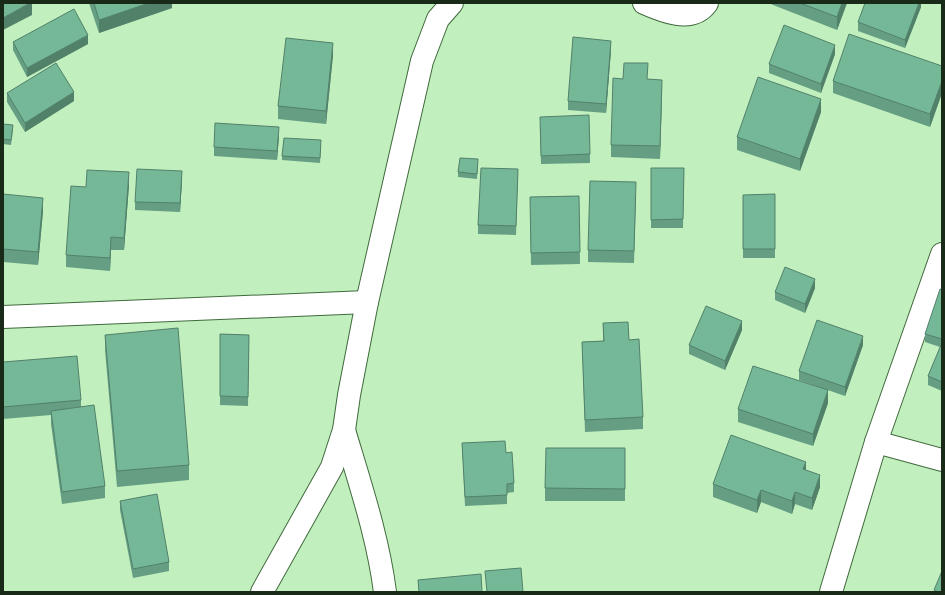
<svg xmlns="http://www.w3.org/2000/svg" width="945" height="595" font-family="'Exo 2',sans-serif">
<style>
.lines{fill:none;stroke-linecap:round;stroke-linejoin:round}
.street-casing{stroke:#416a3e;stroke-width:24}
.street{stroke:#fff;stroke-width:22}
.wall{fill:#659e83}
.shaded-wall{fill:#52816a}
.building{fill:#75b898;stroke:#52816a}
</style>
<rect width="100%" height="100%" fill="#c1efbd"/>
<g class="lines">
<g class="street-casing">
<g id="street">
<path d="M644,3C662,11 692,24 707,3"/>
<path d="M3,317L367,302"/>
<path d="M344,430C360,484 378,537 385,592"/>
<path d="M876,442L942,460"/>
<path d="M262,592L332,467L344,430L349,395L367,302L422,61L438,19L452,3"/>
<path d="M831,592L876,442L942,254"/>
</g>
</g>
<use href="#street" class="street"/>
</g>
<g class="wall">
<path d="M89,3H172V8L99,33Z"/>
<path d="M768,3H847L837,30Z"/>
<path d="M921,3V7L905,48L858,31V22Z"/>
<path d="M13,42L88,44L27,77L13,50Z"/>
<path d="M611,50L606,113L568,110V101Z"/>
<path d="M835,54L821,93L769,73V64Z"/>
<path d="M333,55L326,124L278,119V106Z"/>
<path d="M942,66V93L930,127L833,93V81Z"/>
<path d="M648,79L662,92L660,159L611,157V145Z"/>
<path d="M7,93L74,101L25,132L7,102Z"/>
<path d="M821,112L800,171L737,150V137Z"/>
<path d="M3,124L13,130L11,145L3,144Z"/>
<path d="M540,126L590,154V163L541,164Z"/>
<path d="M279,136L277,160L214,156V147Z"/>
<path d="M321,145L320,163L282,160V156Z"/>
<path d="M478,164L477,179L458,177V172Z"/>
<path d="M651,168H684L683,228H651Z"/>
<path d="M518,177L516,235L478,234V225Z"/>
<path d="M182,180L180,212L135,210V202Z"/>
<path d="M129,185L124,250H111L110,271L66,267V255L86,187Z"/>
<path d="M3,194L43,211L38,265L3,262Z"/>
<path d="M775,194V258H743V195Z"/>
<path d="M636,195L634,263L588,262V250Z"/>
<path d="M579,196L580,264L531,265L530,197Z"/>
<path d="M815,288L805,313L775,300V292Z"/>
<path d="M942,290V391L928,385V376L940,347L925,342V334Z"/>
<path d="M603,323L629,340L643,417V429L585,432L582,342L603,341Z"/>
<path d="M742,330L725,370L689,354V345Z"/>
<path d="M220,334L249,335L248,406L220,405Z"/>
<path d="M105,335L189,465V480L117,487L105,350Z"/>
<path d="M863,345L845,396L799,380V371Z"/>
<path d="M3,362L81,400V407L105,486V498L62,504L51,424V415L3,419Z"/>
<path d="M828,403L813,446L738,422V409Z"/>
<path d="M462,443L506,453L514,483V492L507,493V504L465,506Z"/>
<path d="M625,448V501H545V488Z"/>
<path d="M806,470L820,487L812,510L795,504L792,514L761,502L757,513L713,497V484Z"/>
<path d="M120,501L169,562V571L133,578L120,510Z"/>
</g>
<g class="shaded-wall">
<path d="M30,3H32V15L3,30V18Z"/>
<path d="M149,3H172V8L99,33V20Z"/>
<path d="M842,3H847L837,30V17Z"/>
<path d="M919,3H921V7L905,48V40Z"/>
<path d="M88,35V44L27,77V68Z"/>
<path d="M611,41V50L606,113V104Z"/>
<path d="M333,43V55L326,124V111Z"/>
<path d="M835,45V54L821,93V84Z"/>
<path d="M662,80V92L660,159V146Z"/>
<path d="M942,81V93L930,127V114Z"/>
<path d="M74,92V101L25,132V123Z"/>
<path d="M821,99V112L800,171V159Z"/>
<path d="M279,127V136L277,160V151Z"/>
<path d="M182,171V180L180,212V203Z"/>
<path d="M129,172V185L124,250V238Z"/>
<path d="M43,198V211L38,265V252Z"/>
<path d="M111,237V250L110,271V258Z"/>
<path d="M815,279V288L805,313V304Z"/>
<path d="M742,321V330L725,370V361Z"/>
<path d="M863,336V345L845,396V387Z"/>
<path d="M828,390V403L813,446V434Z"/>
<path d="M806,462V474L803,469Z"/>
<path d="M820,475V487L812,510V498Z"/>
<path d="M761,490V502L757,513V500Z"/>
<path d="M795,492V504L792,514V501Z"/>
</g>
<g class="building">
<path d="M3,3H30L3,18Z"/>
<path d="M94,3H149L99,20Z"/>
<path d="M800,3H842L837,17Z"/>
<path d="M865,3H919L905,40L858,22Z"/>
<path d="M74,9L88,35L27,68L13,42Z"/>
<path d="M784,25L835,45L821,84L769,64Z"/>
<path d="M849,34L942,66V81L930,114L833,81Z"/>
<path d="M573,37L611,41L606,104L568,101Z"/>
<path d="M286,38L333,43L326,111L278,106Z"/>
<path d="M56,63L74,92L25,123L7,93Z"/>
<path d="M624,63H648L647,79L662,80L660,146L611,145L613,78L623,79Z"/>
<path d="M758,77L821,99L800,159L737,137Z"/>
<path d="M589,115L590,154L541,156L540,117Z"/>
<path d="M215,123L279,127L277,151L214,147Z"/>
<path d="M3,124L13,125L11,140L3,139Z"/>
<path d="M284,138L321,140L320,158L282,156Z"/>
<path d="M460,158L478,159L477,174L458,172Z"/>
<path d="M481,168L518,169L516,226L478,225Z"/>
<path d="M651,168H684L683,219L651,220Z"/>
<path d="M137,169L182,171L180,203L135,202Z"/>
<path d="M87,170L129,172L124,238L111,237L110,258L66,255L71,186L86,187Z"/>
<path d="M590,181L636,182L634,251L588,250Z"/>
<path d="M3,194L43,198L38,252L3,249Z"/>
<path d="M775,194V249H743V195Z"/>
<path d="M579,196L580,252L531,253L530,197Z"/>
<path d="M785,267L815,279L805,304L775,292Z"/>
<path d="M940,289L942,290V339L925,334Z"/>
<path d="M706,306L742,321L725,361L689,345Z"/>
<path d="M817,320L863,336L845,387L799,371Z"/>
<path d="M628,322L629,340L639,339L643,417L585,420L582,342L604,341L603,323Z"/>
<path d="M178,328L189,465L117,471L105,335Z"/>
<path d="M220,334L249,335L248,397L220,396Z"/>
<path d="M941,345L942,346V382L928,376Z"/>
<path d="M77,356L81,400L3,407V362Z"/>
<path d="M753,366L828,390L813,434L738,409Z"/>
<path d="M94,405L105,486L62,492L51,411Z"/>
<path d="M731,435L806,462L803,469L820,475L812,498L795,492L792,501L761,490L757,500L713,484Z"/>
<path d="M505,441L506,453L512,452L514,483L507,484V495L465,497L462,443Z"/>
<path d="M546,448H625V489L545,488Z"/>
<path d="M157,494L169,562L133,569L120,501Z"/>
<path d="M521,568L523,592H487L485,571Z"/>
<path d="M942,571V592H938L934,590Z"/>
<path d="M481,574L482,592H419L418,580Z"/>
</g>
<rect width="945" height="595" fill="none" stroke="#192b18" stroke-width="8"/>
</svg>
